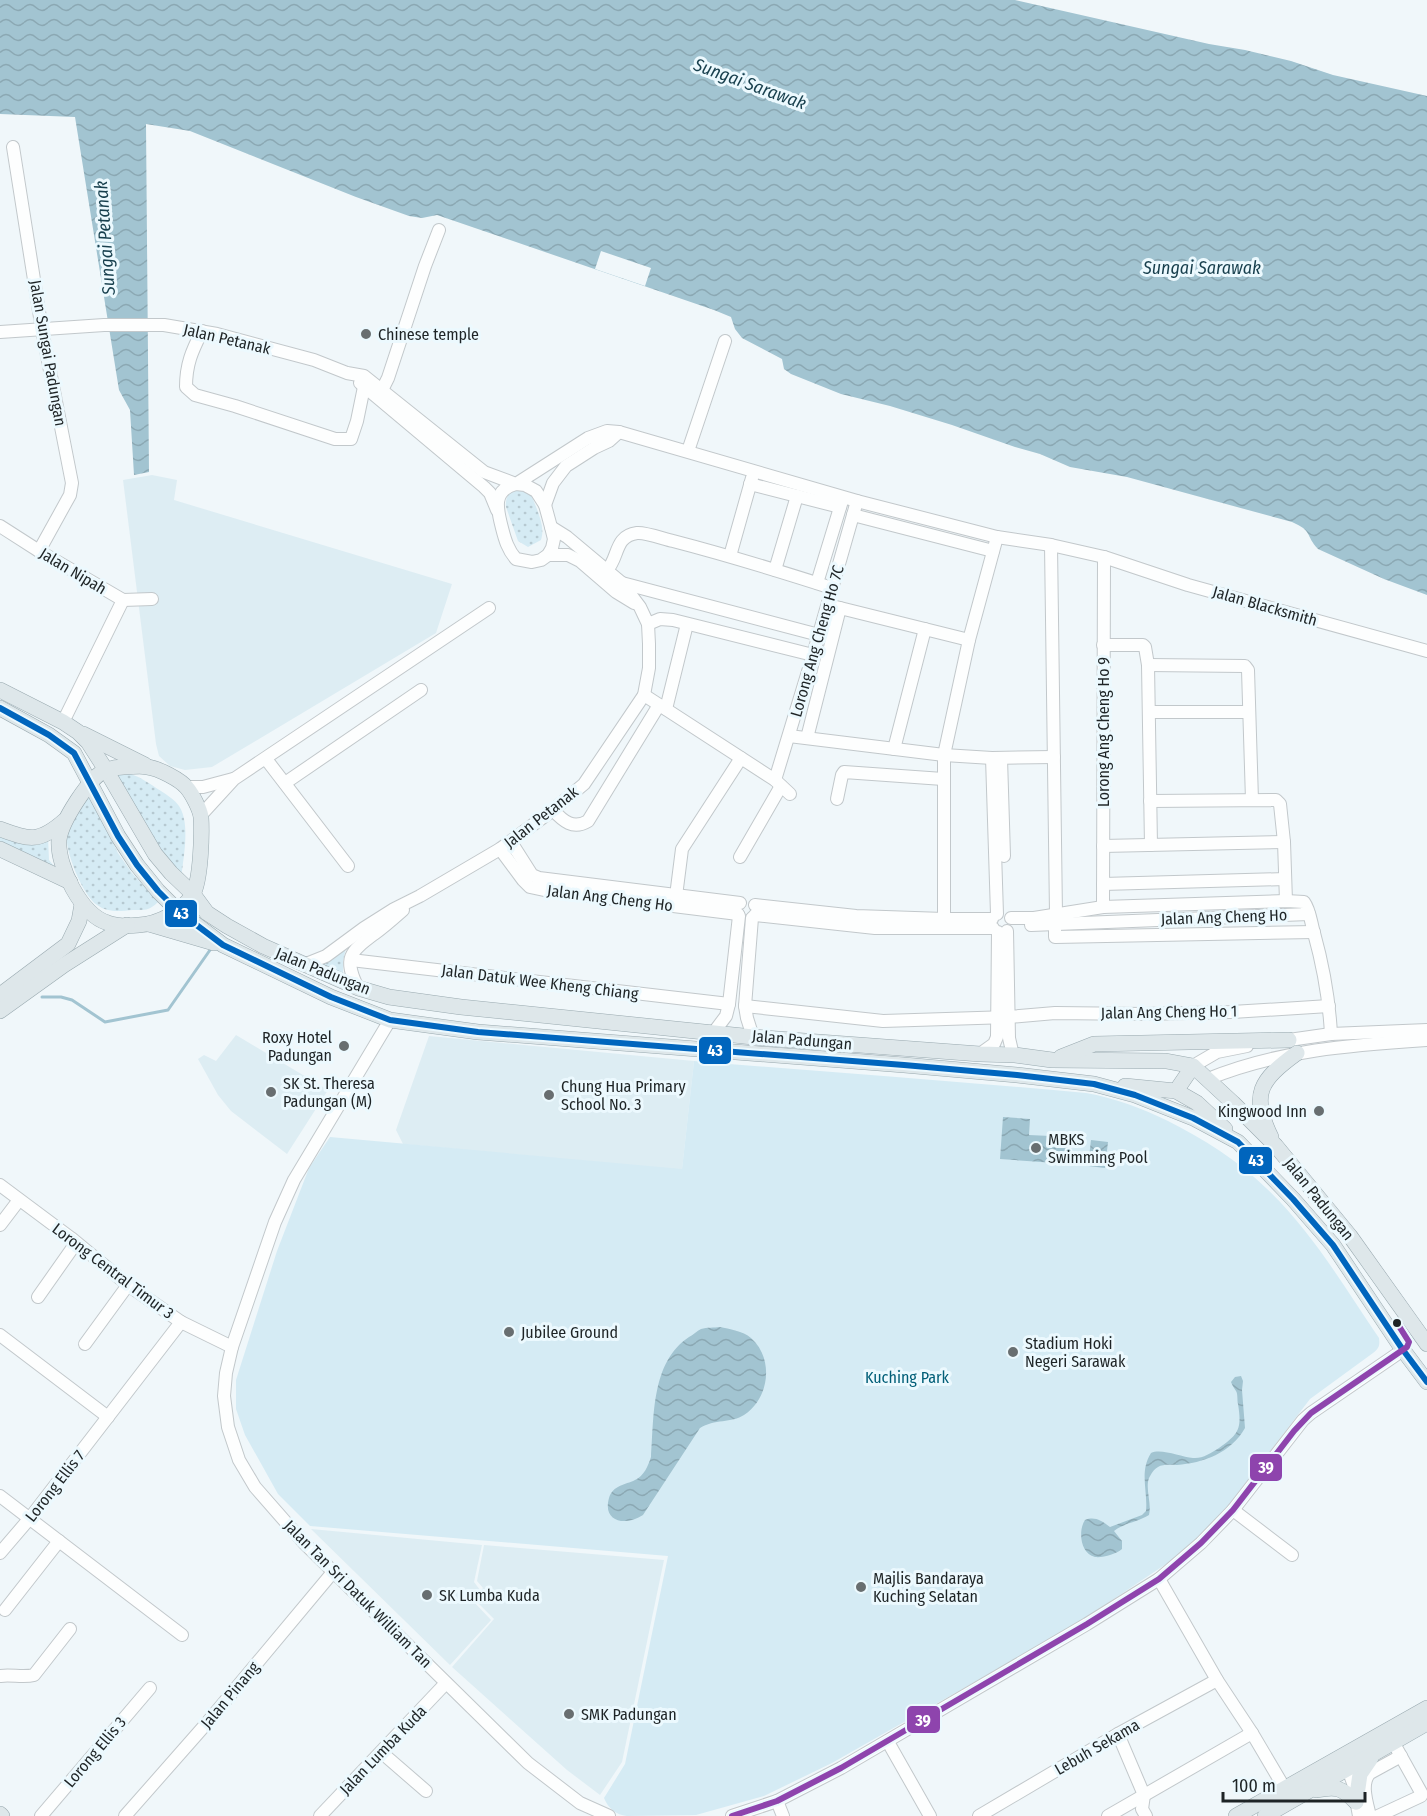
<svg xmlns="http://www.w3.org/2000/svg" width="1427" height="1816" font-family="'Fira Sans Condensed',sans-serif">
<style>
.built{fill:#ddedf3}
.grass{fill:url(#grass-dots)}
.park{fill:#d5ebf4}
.water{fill:url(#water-waves)}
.pier{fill:#f0f7fa}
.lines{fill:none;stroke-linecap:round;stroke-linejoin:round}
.stream{stroke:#a2c4d1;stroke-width:3}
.minor-casing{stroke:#c2c8cb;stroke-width:14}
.major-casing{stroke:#99a9af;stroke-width:16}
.minor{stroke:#fdfefe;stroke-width:12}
.major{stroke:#dee7ea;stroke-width:15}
.bus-1-casing{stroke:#ecf9fe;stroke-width:10}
.bus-2-casing{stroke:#ecf9fe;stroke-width:10}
.bus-1{stroke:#0065bd;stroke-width:6}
.bus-2{stroke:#8e44ad;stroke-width:6}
.poi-dot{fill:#686e70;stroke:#ecf9fe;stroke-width:2}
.bus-dot{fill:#1e2426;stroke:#ecf9fe;stroke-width:2}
.labels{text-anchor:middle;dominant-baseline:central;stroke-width:6;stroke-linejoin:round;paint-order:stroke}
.poi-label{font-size:16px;fill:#1e2426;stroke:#ecf9fe;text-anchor:start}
.street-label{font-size:16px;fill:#1e2426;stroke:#ecf9fe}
.park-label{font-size:16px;fill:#015e77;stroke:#ecf9fe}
.water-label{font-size:18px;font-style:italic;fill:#173f4d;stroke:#ecf9fe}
.line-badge{stroke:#ecf9fe;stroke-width:2}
.badge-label{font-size:16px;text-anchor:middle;font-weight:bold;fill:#fff}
</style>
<defs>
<pattern id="grass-dots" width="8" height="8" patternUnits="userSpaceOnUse" patternTransform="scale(1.5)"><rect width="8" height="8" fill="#d5ebf4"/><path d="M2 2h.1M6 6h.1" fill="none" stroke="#b6c9d1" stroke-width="1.8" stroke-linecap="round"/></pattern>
<pattern id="water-waves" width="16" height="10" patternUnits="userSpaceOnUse" patternTransform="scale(1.5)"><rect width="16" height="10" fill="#a2c4d1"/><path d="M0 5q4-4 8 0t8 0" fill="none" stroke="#8ba8b3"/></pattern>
</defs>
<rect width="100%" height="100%" fill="#f0f7fa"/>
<g class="built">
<path d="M152,475L177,480L174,500L452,584L436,633L212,767L185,770L170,766L159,756L156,744L123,480Z"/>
<path d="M236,1035L328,1090L287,1154L231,1111L218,1095L198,1059L204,1055L216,1061Z"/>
<path d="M429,1036L694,1061L682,1170L403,1144L396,1130Z"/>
<path d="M311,1529L482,1545L474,1582L480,1590L472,1600L491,1620L450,1665Z"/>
<path d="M484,1545L664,1560L622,1762L600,1795L567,1770L452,1667L494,1619L474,1599L483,1588L477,1581Z"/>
</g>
<g class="grass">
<path d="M516,488L531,494C536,508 546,526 541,540L528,547L518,541L506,507C505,497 509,493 516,488Z"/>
<path d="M128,773C141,777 150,784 161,791C167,795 174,799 179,806C191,824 183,859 181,880L167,865L116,776Z"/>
<path d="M89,794L118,853L132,873L158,902C149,911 145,910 133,910C120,911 108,913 97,905C83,896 64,850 67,834C69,820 82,806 89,794Z"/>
<path d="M0,836L48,837L49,860L54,866L0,843Z"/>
<path d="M347,943L343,961V974L318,964Z"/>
</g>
<path class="park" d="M694,1061C825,1072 955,1081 1086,1093C1115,1098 1141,1108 1168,1121C1204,1139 1237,1160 1266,1188C1311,1230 1345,1288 1379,1338C1380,1346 1379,1348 1373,1353L1310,1399L1222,1514L1178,1556L1078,1623L832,1763L764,1796L696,1815L627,1816C616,1815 608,1808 604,1798L625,1764L668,1556L310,1526L278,1494L245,1435L236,1409V1380L277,1251L309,1168L330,1137L682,1169Z"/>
<g class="water">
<path d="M0,0H1015L1209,44L1245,50L1291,61L1333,75L1427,96V595L1384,579L1318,549C1305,535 1313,531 1292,522L1127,477L1070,467L1040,454L1015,447L952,425L890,406L841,394L791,374L784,369L782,359L742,338L735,329L731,317L714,310L437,215L422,218L409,216L356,197L190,131L146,124L149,472L134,475L130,410L119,390L75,117L0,114Z"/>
<path d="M1003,1117L1030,1119L1029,1135L1072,1137L1070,1164L1000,1159Z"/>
<path d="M1091,1140L1108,1142L1105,1168L1088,1166Z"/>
<path d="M720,1327C729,1329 743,1331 751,1338C774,1358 770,1398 744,1415C732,1423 714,1419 700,1428L643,1515C627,1526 602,1523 609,1498C613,1485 625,1485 635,1480C644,1476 648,1466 651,1457C654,1417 651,1362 689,1337C693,1335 697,1331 701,1329C707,1327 714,1328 720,1327Z"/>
<path d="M1241,1376L1243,1381L1242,1390L1245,1428C1231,1453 1203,1463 1177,1465C1171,1465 1163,1464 1158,1467C1154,1469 1151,1474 1149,1478C1145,1489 1152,1503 1149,1515C1138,1522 1124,1523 1114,1531L1122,1541V1549C1116,1554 1103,1558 1095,1557C1080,1554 1078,1530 1085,1520C1095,1516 1102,1521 1110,1527L1142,1515L1146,1511C1148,1491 1139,1472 1151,1453C1161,1448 1181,1457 1193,1458C1202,1459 1211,1453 1219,1448C1239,1434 1242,1429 1238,1404C1237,1400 1238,1394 1236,1391C1234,1388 1232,1385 1231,1382L1235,1377Z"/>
</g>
<path class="pier" d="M601,251L651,268L645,286L595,269Z"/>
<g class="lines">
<path class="stream" d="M42,997H61L72,1000L105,1022L168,1010L210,950"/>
<g class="minor-casing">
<g id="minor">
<path d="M13,147L42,330L72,483L70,495L39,551"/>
<path d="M202,331C192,351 186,364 186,387L195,395L235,406L335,439H351L357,421L364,387"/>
<path d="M0,332L104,325H164L217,334L314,360L347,373L364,376L484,472L516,484L525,485L536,491L545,505L551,527L554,539L552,548L548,555L541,560L532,562L516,559C508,550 505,540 502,528C497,509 492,490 516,484L588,438L607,431L619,432L857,501L997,537L1051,545L1104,557L1188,585L1427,651"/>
<path d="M360,383L484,487L490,493L497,510"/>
<path d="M382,390L388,378L425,266L439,230"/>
<path d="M688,451L725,341"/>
<path d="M750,484L840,507"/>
<path d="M545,505L553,483L566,466L594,448L609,441L619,432"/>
<path d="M853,515L993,551"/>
<path d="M0,526L39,551L123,600L152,599"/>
<path d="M1051,545L1056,914"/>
<path d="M548,555H568L580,561L616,592L634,603"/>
<path d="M730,556L752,478"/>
<path d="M607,570C619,558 614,536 637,533C645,532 664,539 673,541C727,555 779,571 832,588"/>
<path d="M775,570L797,496"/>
<path d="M622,583L819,635"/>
<path d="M817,583L842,501"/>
<path d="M828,605L969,640"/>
<path d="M648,624L660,619L673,620L813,655"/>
<path d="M1103,645H1143L1145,647L1148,665L1151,845"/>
<path d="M1148,665L1245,666L1248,670L1252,800"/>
<path d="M644,695L775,780L790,794"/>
<path d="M666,709L687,624"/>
<path d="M1149,712H1249"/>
<path d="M63,722L123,600"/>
<path d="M789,736L944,755L992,758L1054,757"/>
<path d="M807,738L840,608"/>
<path d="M894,749L925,629"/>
<path d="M992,758L997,914"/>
<path d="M1001,758L1004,856"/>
<path d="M266,759L348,866"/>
<path d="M775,780L813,655L857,501"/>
<path d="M285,783L421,690"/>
<path d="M187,787H203L233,779"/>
<path d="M837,799L842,775L844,772L943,779"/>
<path d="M1150,801L1276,800L1280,804L1284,842L1286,901"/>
<path d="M553,810C563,821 573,830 588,821L659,705"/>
<path d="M201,815L234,779L489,608"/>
<path d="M511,842L532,875L539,878L740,903"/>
<path d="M1103,846L1284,842"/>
<path d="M500,849L523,880L530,887L544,890L738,914"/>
<path d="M740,857L781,786"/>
<path d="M1103,884L1285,879"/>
<path d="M676,896L682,849L741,758"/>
<path d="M755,905L856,916L944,919H992"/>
<path d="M1103,907L1104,557"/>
<path d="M755,915L875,928H993"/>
<path d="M752,918L745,1006L747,1018L753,1037"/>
<path d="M1011,918H1034L1103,907L1286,901L1304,902C1310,910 1311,923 1314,933C1324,969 1329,997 1331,1034"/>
<path d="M944,919V755L969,640L997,537"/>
<path d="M1055,924V937L1314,932"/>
<path d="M1031,925L1309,914"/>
<path d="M1007,931L1009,1038L1012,1051L1015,1055"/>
<path d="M351,960L729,1004"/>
<path d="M306,964L326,956L364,928L394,909L420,896L500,849L553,810L584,784L644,695L649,668V644L648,624L640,607L622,583L567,537L551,527"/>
<path d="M358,988C343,958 350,952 374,934C384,927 394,918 403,910"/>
<path d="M745,1006L883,1021L1009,1017L1055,1013L1143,1014L1232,1012L1329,1006"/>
<path d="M390,1020L294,1180L275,1222L232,1347L226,1373L224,1396L228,1427L239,1460L255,1487L304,1543L528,1763L580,1803L609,1816"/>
<path d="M714,1032L726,1016L729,1004L739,916"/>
<path d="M1282,1041L1331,1034L1427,1030"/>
<path d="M980,1054L994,1044L997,1037L998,932"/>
<path d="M1193,1066L1217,1052L1247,1046"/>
<path d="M1208,1079C1278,1050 1353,1045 1427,1040"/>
<path d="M0,1185L71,1238L128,1285L181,1322L232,1347"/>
<path d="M0,1225L19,1200"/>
<path d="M38,1297L76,1243"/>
<path d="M0,1335L108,1417"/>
<path d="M85,1344L128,1285"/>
<path d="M0,1496L182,1635"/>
<path d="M1233,1510L1292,1555"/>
<path d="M0,1553L30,1518L181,1322"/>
<path d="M1159,1579L1217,1680L1252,1733L1285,1789"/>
<path d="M5,1610L59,1541"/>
<path d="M0,1676C11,1674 23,1678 34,1675L70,1629"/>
<path d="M1118,1734L1144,1795L1142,1809L1146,1816"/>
<path d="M888,1742L930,1816"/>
<path d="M381,1752L426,1791"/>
<path d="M1348,1769L1353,1783L1359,1816"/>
<path d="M777,1801L783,1816"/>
<path d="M41,1816L150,1688"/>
<path d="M125,1816L206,1724L333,1572"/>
<path d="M320,1816L446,1683"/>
<path d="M732,1816L777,1801L841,1768L1087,1624L1159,1579L1201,1543L1233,1510L1303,1420L1311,1413L1403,1350"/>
<path d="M979,1816L1118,1734L1217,1680"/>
<path d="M1108,1816L1252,1733"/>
<path d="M1370,1816C1367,1803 1360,1783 1370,1773L1401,1756"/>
<path d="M1378,1816L1421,1796L1422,1794L1393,1742"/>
</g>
</g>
<g class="major-casing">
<g id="major">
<path d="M0,690L63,722L78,732L88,742L106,770L155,854L171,873L193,894L207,913L227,926L263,946L358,988L389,997L461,1007L753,1037L980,1054L1015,1055L1052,1060L1166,1061L1193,1066L1233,1103L1276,1146L1350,1236L1427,1344"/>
<path d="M0,708L49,735L74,753L118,836L137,865L158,891L178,911L223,945L331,997L390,1020L478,1032L904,1065L1017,1075L1094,1084L1135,1095L1193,1118L1238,1142L1293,1199L1333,1245L1403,1350L1427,1382"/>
<path d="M83,734L145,765"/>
<path d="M124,767C132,767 140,765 147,767C158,768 181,780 187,788C192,794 200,809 201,817C202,834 201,879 193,894C183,911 159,924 139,925C130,926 117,926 108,923C81,915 57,866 59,840C61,822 90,776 106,770C112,768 119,767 124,767Z"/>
<path d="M0,829C30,840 39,843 64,821"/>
<path d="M0,849L70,882"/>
<path d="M149,924L214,943"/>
<path d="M0,995L68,944L79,921L82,904"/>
<path d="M0,1011L64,965L127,925"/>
<path d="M1061,1057L1094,1044L1289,1040"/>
<path d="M1125,1086L1176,1091L1197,1103L1225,1129"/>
<path d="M1176,1091L1193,1066"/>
<path d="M1271,1137C1250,1094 1260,1080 1297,1053"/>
<path d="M1317,1790C1337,1786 1342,1788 1356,1802"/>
<path d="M1356,1802L1360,1774L1371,1758"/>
<path d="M0,1814L2,1816"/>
<path d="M1236,1816L1427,1708"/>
<path d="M1265,1816L1427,1723"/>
</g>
</g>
<use href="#minor" class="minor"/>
<use href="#major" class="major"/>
<g class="bus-1-casing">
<path id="bus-1" d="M0,708L49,735L74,753L118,836L137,865L158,891L178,911L223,945L331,997L390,1020L478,1032L904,1065L1017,1075L1094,1084L1135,1095L1193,1118L1238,1142L1293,1199L1333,1245L1403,1350L1427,1382"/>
</g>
<g class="bus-2-casing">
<path id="bus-2" d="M732,1816L777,1801L841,1768L1087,1624L1159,1579L1201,1543L1233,1510L1294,1431L1311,1413L1407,1347L1409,1342L1397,1323"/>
</g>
<use href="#bus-1" class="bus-1"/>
<use href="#bus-2" class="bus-2"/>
</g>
<g class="poi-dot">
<circle cx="366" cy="334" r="6"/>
<circle cx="344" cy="1046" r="6"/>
<circle cx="271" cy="1092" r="6"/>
<circle cx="549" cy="1095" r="6"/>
<circle cx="1319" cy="1111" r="6"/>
<circle cx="1036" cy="1148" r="6"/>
<circle cx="509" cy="1332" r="6"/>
<circle cx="1013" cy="1352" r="6"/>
<circle cx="861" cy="1587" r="6"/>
<circle cx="427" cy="1595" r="6"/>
<circle cx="569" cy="1714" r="6"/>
</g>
<circle class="bus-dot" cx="1397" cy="1323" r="5"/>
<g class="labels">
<g class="poi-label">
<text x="378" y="334">Chinese temple</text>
<text x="332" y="1037" text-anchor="end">Roxy Hotel<tspan x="332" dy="18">Padungan</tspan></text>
<text x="283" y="1083">SK St. Theresa<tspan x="283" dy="18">Padungan (M)</tspan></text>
<text x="561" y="1086">Chung Hua Primary<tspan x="561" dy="18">School No. 3</tspan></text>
<text x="1307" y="1111" text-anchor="end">Kingwood Inn</text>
<text x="1048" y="1139">MBKS<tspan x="1048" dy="18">Swimming Pool</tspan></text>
<text x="521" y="1332">Jubilee Ground</text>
<text x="1025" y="1343">Stadium Hoki<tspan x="1025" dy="18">Negeri Sarawak</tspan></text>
<text x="873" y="1578">Majlis Bandaraya<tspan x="873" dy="18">Kuching Selatan</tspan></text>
<text x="439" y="1595">SK Lumba Kuda</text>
<text x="581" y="1714">SMK Padungan</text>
</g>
<g class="street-label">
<text transform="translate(227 339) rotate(13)">Jalan Petanak</text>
<text transform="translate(48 353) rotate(80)">Jalan Sungai Padungan</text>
<text transform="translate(73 571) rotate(31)">Jalan Nipah</text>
<text transform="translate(1265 606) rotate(16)">Jalan Blacksmith</text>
<text transform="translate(817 641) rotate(-74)">Lorong Ang Cheng Ho 7C</text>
<text transform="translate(1103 732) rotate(-90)">Lorong Ang Cheng Ho 9</text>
<text transform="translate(541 817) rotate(-38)">Jalan Petanak</text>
<text transform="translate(610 898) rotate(7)">Jalan Ang Cheng Ho</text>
<text transform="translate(1224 917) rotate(-2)">Jalan Ang Cheng Ho</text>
<text transform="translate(323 971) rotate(22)">Jalan Padungan</text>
<text transform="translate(540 982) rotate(7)">Jalan Datuk Wee Kheng Chiang</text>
<text transform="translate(1169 1012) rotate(-1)">Jalan Ang Cheng Ho 1</text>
<text transform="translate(802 1040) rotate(5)">Jalan Padungan</text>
<text transform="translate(1319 1199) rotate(51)">Jalan Padungan</text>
<text transform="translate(113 1271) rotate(37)">Lorong Central Timur 3</text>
<text transform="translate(55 1486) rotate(-52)">Lorong Ellis 7</text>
<text transform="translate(358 1594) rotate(45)">Jalan Tan Sri Datuk William Tan</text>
<text transform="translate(230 1695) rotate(-50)">Jalan Pinang</text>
<text transform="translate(1097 1747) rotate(-30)">Lebuh Sekama</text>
<text transform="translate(383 1750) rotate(-46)">Jalan Lumba Kuda</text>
<text transform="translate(95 1752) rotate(-50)">Lorong Ellis 3</text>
</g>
<g class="park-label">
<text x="907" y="1377">Kuching Park</text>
</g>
<g class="water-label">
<text transform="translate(750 84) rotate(20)">Sungai Sarawak</text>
<text transform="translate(105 238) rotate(-94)">Sungai Petanak</text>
<text x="1202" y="268">Sungai Sarawak</text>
</g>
</g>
<g class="line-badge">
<rect x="164" y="899" width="34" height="29" rx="6" fill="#0065bd"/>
<rect x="698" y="1036" width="34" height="29" rx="6" fill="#0065bd"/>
<rect x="1238" y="1146" width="35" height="29" rx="6" fill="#0065bd"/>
<rect x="1249" y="1453" width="34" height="29" rx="6" fill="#8e44ad"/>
<rect x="906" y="1705" width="35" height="29" rx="6" fill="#8e44ad"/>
</g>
<g class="badge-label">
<text x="181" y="919">43</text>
<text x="715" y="1056">43</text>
<text x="1256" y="1166">43</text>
<text x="1266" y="1473">39</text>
<text x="923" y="1726">39</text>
</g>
<path d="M1223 1792v9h142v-9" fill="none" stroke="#1e2426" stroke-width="3"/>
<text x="1232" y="1792" font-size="18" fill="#1e2426" stroke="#ecf9fe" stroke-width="4.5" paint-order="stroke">100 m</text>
</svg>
